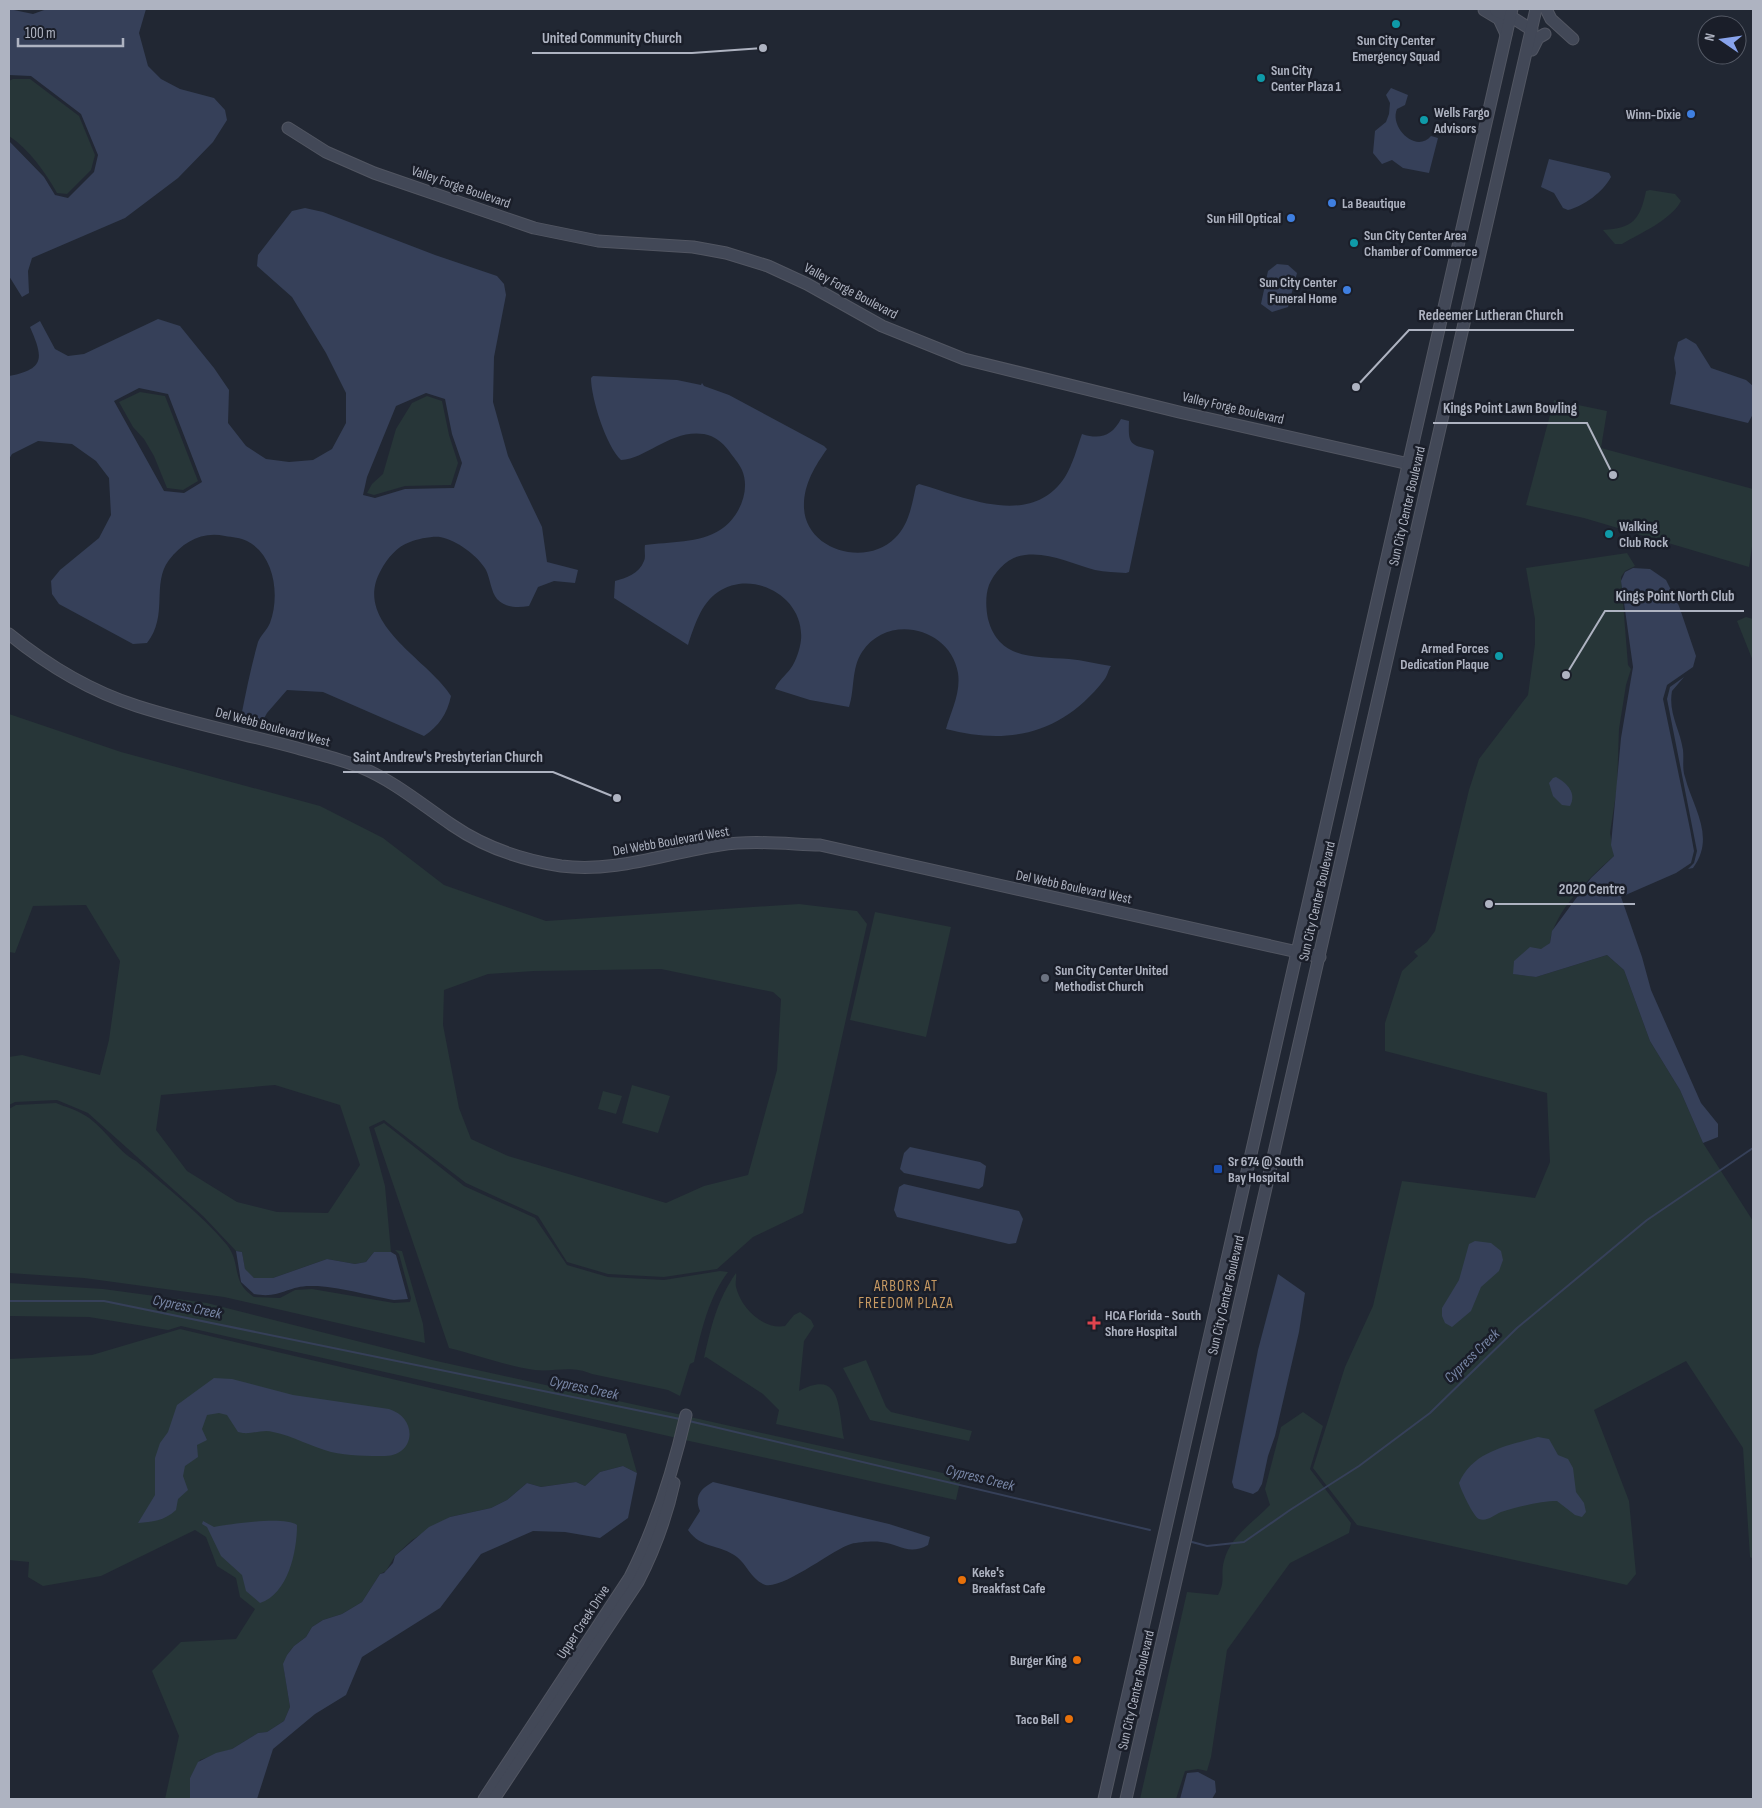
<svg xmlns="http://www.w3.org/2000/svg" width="1762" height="1808" font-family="'Sofia Sans Condensed',sans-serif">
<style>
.green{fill:#273638;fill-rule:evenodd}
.water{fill:#364059;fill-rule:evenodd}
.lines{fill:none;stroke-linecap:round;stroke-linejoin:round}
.stream{stroke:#364059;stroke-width:2}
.secondary-casing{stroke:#525662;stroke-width:13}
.secondary{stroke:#424857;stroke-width:11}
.culture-dot{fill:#0f9aa8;stroke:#1a1e29;stroke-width:2}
.shop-dot{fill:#3f7fe0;stroke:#1a1e29;stroke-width:2}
.worship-dot{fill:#6b7280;stroke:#1a1e29;stroke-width:2}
.transit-dot{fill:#1a4fb4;stroke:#1a1e29;stroke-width:2}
.health-dot{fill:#e0444e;stroke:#1a1e29;stroke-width:2}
.food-dot{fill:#e8710a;stroke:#1a1e29;stroke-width:2}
.labels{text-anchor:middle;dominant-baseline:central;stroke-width:5;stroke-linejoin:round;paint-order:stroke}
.poi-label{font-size:14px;font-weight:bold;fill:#aeb3c1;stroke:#1a1e29;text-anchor:start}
.street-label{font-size:14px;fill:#aeb3c1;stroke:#1a1e29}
.neighbourhood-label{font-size:15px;letter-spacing:1px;fill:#c79a63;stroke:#1a1e29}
.water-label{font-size:15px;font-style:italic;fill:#7987a7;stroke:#1a1e29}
.leader{fill:none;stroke:#aeb3c1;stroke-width:2}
.callout-dot{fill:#aeb3c1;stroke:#1a1e29;stroke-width:2}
.callout-label{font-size:15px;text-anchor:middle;font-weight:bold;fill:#aeb3c1;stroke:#1a1e29;stroke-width:5;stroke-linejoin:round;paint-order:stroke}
</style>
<rect width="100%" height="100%" fill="#212733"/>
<g class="green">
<path d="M13,79H30L79,116L95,155L91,170L67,194L57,193C45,172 29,149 9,136V81Z"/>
<path d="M1650,190L1675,194L1681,201C1670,221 1640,233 1622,244H1615L1603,230C1633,228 1640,220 1646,191Z"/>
<path d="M140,392L165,396L198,481L183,490L167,488L154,456L144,439L133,427L119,402Z"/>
<path d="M427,396L442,401L449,435L458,463L451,485L405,486L374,495L367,493L372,484L383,474L396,429L412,403Z"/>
<path d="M1554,400L1607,411L1601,448L1753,489V540L1749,567L1584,518L1526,505Z"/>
<path d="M1627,553L1635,566L1625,571L1621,577L1628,665L1631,669L1626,685L1619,729L1617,787L1610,833L1614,856C1591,876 1553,912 1550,943L1514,974L1536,977L1607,955L1624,970L1650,1041L1680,1090L1703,1143L1753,1221V1559L1750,1557L1743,1448L1686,1361L1594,1410L1629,1501L1636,1574L1627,1585L1357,1525L1313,1468L1345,1367L1373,1306L1402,1181L1535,1198L1550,1162L1547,1093L1385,1051V1023L1402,971L1418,956L1414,952L1427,942L1435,931L1469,790L1479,759L1528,695L1535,644V619L1526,568Z"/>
<path d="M1746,617L1753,619V661L1737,621Z"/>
<path d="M9,714L121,752L320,806L383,838L444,885L546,921L799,904L857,911L867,924L803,1213L753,1237L717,1269L664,1277L608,1274L567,1262L538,1216L466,1183L384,1120L369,1127L385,1186L391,1252H374L366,1262L355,1264L327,1259L273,1278H254L245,1270L242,1252L236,1251L203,1216L88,1113L57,1100L15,1102L9,1105V1057L22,1055L100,1075L109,1040L120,961L86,905L33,906L15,953L9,952ZM661,969L773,992L781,999L777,1070L748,1175L704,1186L666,1203L508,1156L471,1139L459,1108L443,1025L444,990L488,974L534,971ZM275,1085L340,1105L360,1165L328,1213L277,1212L237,1202L187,1171L156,1130L161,1095Z"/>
<path d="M875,912L951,927L926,1037L850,1020Z"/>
<path d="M632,1085L670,1096L658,1133L622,1123Z"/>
<path d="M603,1091L622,1096L616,1114L598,1109Z"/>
<path d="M56,1103C66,1107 77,1110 86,1116C105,1128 117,1151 136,1161C167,1188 201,1214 227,1245C242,1264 230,1281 254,1297L280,1298L295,1290L312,1289L394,1303L410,1302L411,1298L399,1254L395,1250L402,1251L423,1324L425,1343L224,1297L84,1278L9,1273V1109L16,1105Z"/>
<path d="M384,1123L464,1186L535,1218L567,1265L608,1277L664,1280L720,1271L728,1272C708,1299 702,1329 694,1362L690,1364L680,1396L668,1390L592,1374C571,1365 556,1372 535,1370C509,1367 475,1354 449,1348L374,1128Z"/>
<path d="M736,1273C737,1276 735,1282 736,1287C741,1308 763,1330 785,1326L794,1315L800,1312L811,1320L814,1326L804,1341L799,1391C842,1368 838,1409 844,1439L776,1424L779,1410L763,1394L706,1357L704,1358C711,1327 717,1300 736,1273Z"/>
<path d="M9,1283L103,1289L207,1303L432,1360L682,1415L677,1438L181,1326L168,1330L89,1317L9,1316Z"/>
<path d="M180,1329L626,1434L637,1473L623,1466L600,1472L585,1486L576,1482L541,1487L527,1483L507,1500L491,1508L450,1517L412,1540L395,1556L386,1571L380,1574L362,1602L342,1614L323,1620L312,1627L306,1637L294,1646L287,1655L284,1669L290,1707L284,1721L267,1732L258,1733L232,1749L200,1760L190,1778V1799H165L179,1736L152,1671L181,1642L236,1639L255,1609L240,1597L236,1578L217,1566L206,1537L195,1530L101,1576L43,1586L28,1577L29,1562L9,1560V1359L92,1355Z"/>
<path d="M866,1360L886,1407L891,1412L972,1431L969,1441L870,1420L843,1368Z"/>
<path d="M1303,1412L1323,1426L1310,1469L1351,1523L1349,1533L1290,1563L1227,1650L1211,1757L1207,1771L1198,1769L1185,1771L1176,1799H1140L1187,1592L1218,1595C1226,1581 1220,1575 1224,1561C1230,1536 1254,1522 1270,1505L1265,1489L1281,1427Z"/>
<path d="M690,1417L961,1477L956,1500L685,1440Z"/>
</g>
<g class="water">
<path d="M9,9L33,14L47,9H146L139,33L148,66L161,79L180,89L214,98L225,110L227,120L213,142L178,178L125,218L32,258L28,271L29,293L22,297L9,276V141L44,177L55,195L68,198L94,172L98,155L81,114L31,76L9,75Z"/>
<path d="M1391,88L1408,95L1405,105L1397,109C1389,127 1416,154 1431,136L1438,138L1429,173L1403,168L1392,160L1382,164L1373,153L1375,131L1386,122L1389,114L1390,103L1386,95Z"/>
<path d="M1549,159L1609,173L1611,177C1603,192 1584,206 1568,210L1563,208L1554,193L1541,187Z"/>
<path d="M305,208L323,212L435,255L497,276L504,284L506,295L494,357L493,402L508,456L542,527L547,562L578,570L575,583L554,581L538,587L529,606C517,608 506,608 497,599C491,592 490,578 486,570C478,556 457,540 440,537C433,536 417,539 410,542C397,546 387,559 381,570C351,623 428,659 451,696C447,714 439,726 424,736L323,692L287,690L267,713L262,722L241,717C246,692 251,667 258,642C261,635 267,630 270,623C280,596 275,555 247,541C241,538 232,537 225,536C202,531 183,542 169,560C151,584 169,615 147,643L133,644L59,604L52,594L51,581L60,570L99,538L111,515L109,478L96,461L72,444L38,441L12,454L9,459V376C46,369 43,357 30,327L40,321L55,349L68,356L84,354L158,319L180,326L214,368L229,390L228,423L246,446L266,459L289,462L313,460L332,449L346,423V393L326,353L292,297L257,266L258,255L292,211ZM139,388L168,394L202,482L184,493L164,491L114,401ZM426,393L445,399L452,434L462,463L454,488L405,489L375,498L363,495L367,477L396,406Z"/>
<path d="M1277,264L1288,265L1297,273L1288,307L1272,312L1261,304L1268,271Z"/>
<path d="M1686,338L1696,344L1711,368L1746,380L1753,386V414L1748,423L1670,404L1676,373L1674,358L1678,342Z"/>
<path d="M593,376L677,380L701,385L702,383L704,386L729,395L824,446L827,449C815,466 803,485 804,508C806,551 867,567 895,538C909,525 912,504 916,486L919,484C965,497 1031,529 1065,477C1073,464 1077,448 1082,434C1100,440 1112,436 1121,419L1129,421C1128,445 1130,445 1153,450L1154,452L1129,572L1126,573C1116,572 1105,572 1095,570C1072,564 1050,552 1025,555C1009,556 995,571 989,585C985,596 986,609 988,619C999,661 1036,656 1069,659C1083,660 1097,664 1111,666C1108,670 1108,675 1104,680C1063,733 1010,746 946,729C951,711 961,693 958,673C951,628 888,612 862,652C851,669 855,689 849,707L810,700L775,689C777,682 786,675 791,668C796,661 800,649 801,640C805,596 752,569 718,592C701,603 694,627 688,645L614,598L615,581C626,578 639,574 644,561C646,557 644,550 645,545C669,542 700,543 720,530C739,518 751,491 742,470C739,463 733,457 729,451C722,442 715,436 704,434C671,429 648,458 621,460C606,446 591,398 591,378Z"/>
<path d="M1633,568L1650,569L1666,580L1679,606L1696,656L1693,667L1667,685L1663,699L1690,829L1694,851L1691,863L1676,873L1621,897L1642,957L1651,990L1701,1103L1718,1124V1137L1703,1143L1680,1090L1650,1041L1624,970L1607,955L1536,977L1513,974L1514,961L1530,947L1541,949L1550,943L1552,931L1591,878L1614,856L1611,845L1621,738L1633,667L1621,581L1625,572Z"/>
<path d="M1684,677L1672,691C1668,713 1680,729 1683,750C1684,759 1682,769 1685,777C1693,808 1716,837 1693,868L1688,869L1694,863L1697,851L1667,699L1670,687Z"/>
<path d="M1556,777C1567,783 1577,793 1570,806L1562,805L1553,796L1549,783L1553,778Z"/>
<path d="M910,1147L980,1162L986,1166L983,1186L979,1189L904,1173L900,1169L904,1153Z"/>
<path d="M904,1184L1019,1211L1023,1219L1016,1243L1009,1244L897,1217L894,1210L899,1187Z"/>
<path d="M1475,1241L1491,1243L1501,1251L1503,1260L1499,1271L1481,1287L1471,1311L1452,1327L1445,1323L1442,1316V1308L1459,1280L1469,1244Z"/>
<path d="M236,1251L242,1252L245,1269L254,1278H273L327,1259L355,1264L366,1262L374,1252H391L396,1255L408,1299L394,1300C370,1296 334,1285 310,1286C287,1286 280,1299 254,1294L241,1282Z"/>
<path d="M1278,1274L1305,1293L1299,1332L1275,1436L1268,1456L1262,1484L1258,1491L1253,1494L1234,1488L1232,1482L1258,1350Z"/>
<path d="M214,1378L232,1379L293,1395L389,1409C418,1418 416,1455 385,1456C368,1456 348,1456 331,1452C312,1447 293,1436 273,1432C264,1429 253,1434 243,1433L238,1432L227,1415L219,1413L207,1415L202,1429L207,1440L197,1445L198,1457L185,1466L183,1476L188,1490L178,1499L176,1510C164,1521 152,1522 138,1523L155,1495V1458L160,1443L168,1432L177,1405Z"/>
<path d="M1538,1437L1549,1439L1558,1455L1568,1459L1573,1468L1576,1492L1584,1503L1586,1512L1582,1517L1575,1515L1557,1501C1541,1501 1517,1507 1501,1512C1494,1515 1487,1522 1479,1519C1473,1516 1461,1490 1459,1483C1473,1451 1507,1446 1538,1437Z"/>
<path d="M623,1466L637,1473L628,1518L600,1538L565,1532L533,1531L481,1554L440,1608L362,1657L346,1695L315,1714L273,1749L257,1799H190V1778L198,1762L216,1753L232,1749L258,1733L267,1732L284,1721L290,1707L283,1664L287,1655L294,1646L306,1637L312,1627L323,1620L342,1614L362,1602L380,1574L384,1573L393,1563L395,1556L429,1527L450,1517L491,1508L507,1500L527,1483L541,1487L576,1482L585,1486L600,1472Z"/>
<path d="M713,1482L889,1524L930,1537L928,1545C908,1556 900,1544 881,1542C873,1541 859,1542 851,1544C833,1549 779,1593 763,1584C751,1578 746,1564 737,1557C720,1544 701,1549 688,1530L700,1511C694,1497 700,1489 713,1482Z"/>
<path d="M203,1521L214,1527C231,1524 284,1516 297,1525C297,1552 288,1594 260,1603L246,1591L242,1575L221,1556L207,1527L202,1524Z"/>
<path d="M1198,1772L1215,1781L1216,1792L1212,1799H1180L1187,1773Z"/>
</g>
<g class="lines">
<g class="stream">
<path d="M9,1301H104L680,1419"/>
<path d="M689,1421L1150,1530"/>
<path d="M1192,1542L1207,1546L1244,1542L1290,1510L1359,1466L1430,1413L1517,1328L1647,1220L1753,1148"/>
</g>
<g class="secondary-casing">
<g id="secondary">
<path d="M1546,9L1551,19L1573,39"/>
<path d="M1484,10L1499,19L1506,34"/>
<path d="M1496,11L1510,16L1532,30"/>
<path d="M1532,50L1538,38L1545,34"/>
<path d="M288,128L326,152L374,173L534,228L598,241L693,247L726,253L768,266L807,284L882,326L964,359L1179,412L1409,464"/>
<path d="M9,634C47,665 90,691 137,706C190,723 244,734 297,748C318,754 340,759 360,767C394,781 421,804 452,825C484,847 522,860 561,866C616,873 666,853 720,845C752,840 787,844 820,845L1320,957"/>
<path d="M484,1799L630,1577C656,1526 673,1471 686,1415"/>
<path d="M494,1799L638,1582C655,1549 666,1519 674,1483"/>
<path d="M1104,1799L1512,9"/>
<path d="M1126,1799L1536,9"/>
</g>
</g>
<use href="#secondary" class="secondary"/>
</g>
<g class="culture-dot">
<circle cx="1396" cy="24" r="5"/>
<circle cx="1261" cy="78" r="5"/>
<circle cx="1424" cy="120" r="5"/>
<circle cx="1354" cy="243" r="5"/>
<circle cx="1609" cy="534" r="5"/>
<circle cx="1499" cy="656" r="5"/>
</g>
<g class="shop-dot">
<circle cx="1691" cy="114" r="5"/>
<circle cx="1332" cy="203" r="5"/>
<circle cx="1291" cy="218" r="5"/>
<circle cx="1347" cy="290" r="5"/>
</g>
<circle class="worship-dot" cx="1045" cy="978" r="5"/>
<rect class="transit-dot" x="1213" y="1164" width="10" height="10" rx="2.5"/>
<path class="health-dot" d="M1091.5 1315.5h5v5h5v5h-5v5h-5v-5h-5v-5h5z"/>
<g class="food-dot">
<circle cx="962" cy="1580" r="5"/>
<circle cx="1077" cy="1660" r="5"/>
<circle cx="1069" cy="1719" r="5"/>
</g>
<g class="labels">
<g class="poi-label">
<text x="1396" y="40" text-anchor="middle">Sun City Center<tspan x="1396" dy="16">Emergency Squad</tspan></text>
<text x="1271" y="70">Sun City<tspan x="1271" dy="16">Center Plaza 1</tspan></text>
<text x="1434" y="112">Wells Fargo<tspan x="1434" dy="16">Advisors</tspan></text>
<text x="1681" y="114" text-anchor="end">Winn-Dixie</text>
<text x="1342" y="203">La Beautique</text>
<text x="1281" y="218" text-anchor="end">Sun Hill Optical</text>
<text x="1364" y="235">Sun City Center Area<tspan x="1364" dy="16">Chamber of Commerce</tspan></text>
<text x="1337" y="282" text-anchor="end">Sun City Center<tspan x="1337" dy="16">Funeral Home</tspan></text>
<text x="1619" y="526">Walking<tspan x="1619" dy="16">Club Rock</tspan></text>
<text x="1489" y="648" text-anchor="end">Armed Forces<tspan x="1489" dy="16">Dedication Plaque</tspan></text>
<text x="1055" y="970">Sun City Center United<tspan x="1055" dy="16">Methodist Church</tspan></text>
<text x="1228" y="1161">Sr 674 @ South<tspan x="1228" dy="16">Bay Hospital</tspan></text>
<text x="1105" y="1315">HCA Florida - South<tspan x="1105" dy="16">Shore Hospital</tspan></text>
<text x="972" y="1572">Keke's<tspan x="972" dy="16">Breakfast Cafe</tspan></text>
<text x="1067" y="1660" text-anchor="end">Burger King</text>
<text x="1059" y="1719" text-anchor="end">Taco Bell</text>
</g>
<g class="street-label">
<text transform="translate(461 187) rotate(19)">Valley Forge Boulevard</text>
<text transform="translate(851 291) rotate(28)">Valley Forge Boulevard</text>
<text transform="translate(1233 408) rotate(13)">Valley Forge Boulevard</text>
<text transform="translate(1407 506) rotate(-77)">Sun City Center Boulevard</text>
<text transform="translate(273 727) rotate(15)">Del Webb Boulevard West</text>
<text transform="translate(671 841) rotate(-10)">Del Webb Boulevard West</text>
<text transform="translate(1074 887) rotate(12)">Del Webb Boulevard West</text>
<text transform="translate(1317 901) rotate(-77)">Sun City Center Boulevard</text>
<text transform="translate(1226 1295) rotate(-77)">Sun City Center Boulevard</text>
<text transform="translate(583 1622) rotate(-57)">Upper Creek Drive</text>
<text transform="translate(1136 1690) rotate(-77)">Sun City Center Boulevard</text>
</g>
<g class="neighbourhood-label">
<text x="906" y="1286">ARBORS AT<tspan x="906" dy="17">FREEDOM PLAZA</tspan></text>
</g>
<g class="water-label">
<text transform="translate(187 1307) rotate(12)">Cypress Creek</text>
<text transform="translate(1472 1356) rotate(-44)">Cypress Creek</text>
<text transform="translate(584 1388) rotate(12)">Cypress Creek</text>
<text transform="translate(980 1478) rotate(14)">Cypress Creek</text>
</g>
</g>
<path class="leader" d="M763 48L692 53H532M1356 387L1409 330H1574M1613 475L1587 423H1433M1566 675L1605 611H1744M617 798L553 772H343M1489 904L1549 904H1635"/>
<g class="callout-dot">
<circle cx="763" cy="48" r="5"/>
<circle cx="1356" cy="387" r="5"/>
<circle cx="1613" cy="475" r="5"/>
<circle cx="1566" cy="675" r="5"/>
<circle cx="617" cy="798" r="5"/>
<circle cx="1489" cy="904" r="5"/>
</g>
<g class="callout-label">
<text x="612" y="43">United Community Church</text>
<text x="1491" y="320">Redeemer Lutheran Church</text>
<text x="1510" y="413">Kings Point Lawn Bowling</text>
<text x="1675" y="601">Kings Point North Club</text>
<text x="448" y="762">Saint Andrew's Presbyterian Church</text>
<text x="1592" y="894">2020 Centre</text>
</g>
<rect width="1762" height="1808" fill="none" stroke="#aeb3c1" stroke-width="20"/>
<g transform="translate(1722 40) rotate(283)"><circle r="24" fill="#1a1e29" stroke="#555a66"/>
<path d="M0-4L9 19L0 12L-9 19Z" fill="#88a3ec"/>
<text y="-8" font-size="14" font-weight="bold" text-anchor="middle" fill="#aeb3c1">N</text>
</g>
<path d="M18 38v8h105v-8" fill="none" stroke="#aeb3c1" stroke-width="2.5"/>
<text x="25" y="38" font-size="15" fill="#aeb3c1" stroke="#1a1e29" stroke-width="4" paint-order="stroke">100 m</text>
</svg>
